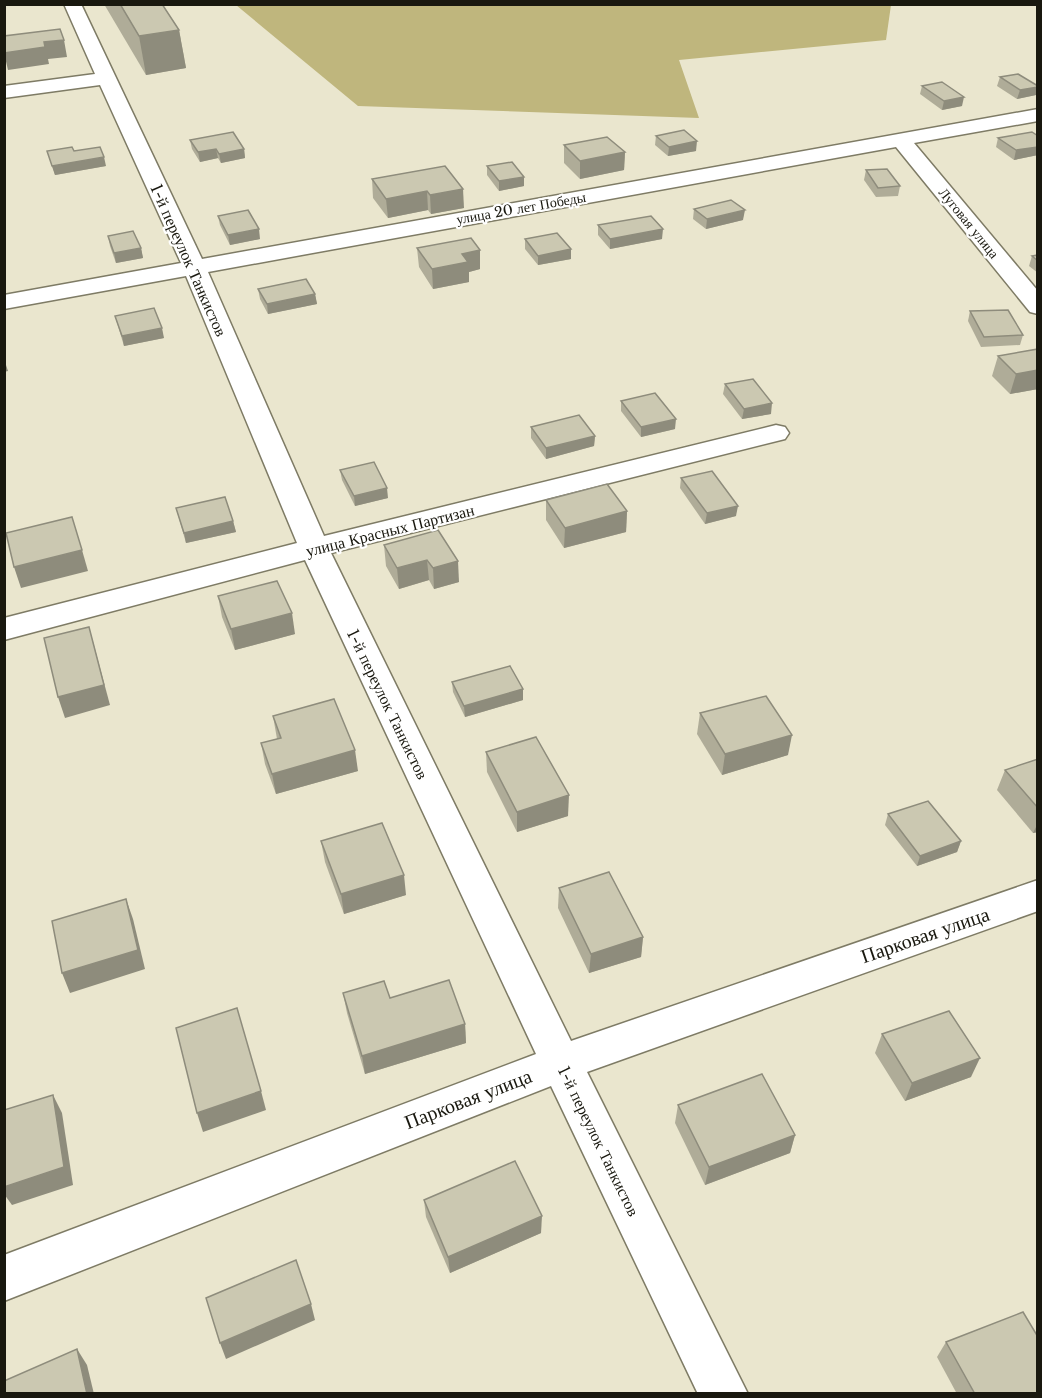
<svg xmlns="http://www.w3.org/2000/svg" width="1042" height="1398" font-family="'Libre Baskerville',serif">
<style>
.green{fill:#bfb67d}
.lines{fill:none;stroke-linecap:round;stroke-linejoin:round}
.street-casing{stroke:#7e7b65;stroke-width:3}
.street{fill:#fff;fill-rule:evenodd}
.wall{fill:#afac98}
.shaded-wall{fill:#8e8c7c}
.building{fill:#cbc8b1;stroke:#8e8c7c;stroke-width:1.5}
.labels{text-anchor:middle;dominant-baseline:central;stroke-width:4.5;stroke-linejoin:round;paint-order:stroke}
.far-street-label{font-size:14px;fill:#19180f;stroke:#fff}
.street-label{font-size:16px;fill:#19180f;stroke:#fff}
.near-street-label{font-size:20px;fill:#19180f;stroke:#fff}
</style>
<rect width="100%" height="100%" fill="#eae6ce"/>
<path class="green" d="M236,5H891L886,40L679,60L699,118L358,106Z"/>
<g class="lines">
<g class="street-casing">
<path id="street" d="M64,4H81L202,259L1038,109V121L914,143L1038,291V314L1030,312L896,147L208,272L324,536L776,425L785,427L789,433L785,439L331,553L571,1041L1038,880V911L587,1072L748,1394H698L551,1086L4,1301V1255L536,1054L305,560L4,640V618L297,543L186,276L4,309V295L181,263L100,85L4,98V86L95,74Z"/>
</g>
<use href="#street" class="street"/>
</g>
<g class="wall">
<path d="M104,4H162L179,30L186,68L146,75Z"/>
<path d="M1000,77L1038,86L1036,95L1017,99L997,86Z"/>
<path d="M922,86L962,106L942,110L920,94Z"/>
<path d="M656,136L696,151L668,156L655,145Z"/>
<path d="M1038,136V155L1014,160L996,147L998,138Z"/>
<path d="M190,140L244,149L245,158L221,163L218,158L200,162L192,149Z"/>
<path d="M564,145L625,152L624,170L580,179L564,163Z"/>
<path d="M47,151H74L106,166L55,175Z"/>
<path d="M445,166L464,208L431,214L428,210L388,218L373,198L372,179Z"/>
<path d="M487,166L524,186L499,191L487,175Z"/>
<path d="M866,170L900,186L898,196L876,197L864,180Z"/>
<path d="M694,209L743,220L706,229L693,219Z"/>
<path d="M218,216L260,239L230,245L220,225Z"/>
<path d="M598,225L662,239L610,249L598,235Z"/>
<path d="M108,236L141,248L143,258L116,263L110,246Z"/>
<path d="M525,239L571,259L538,265L525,249Z"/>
<path d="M417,248L480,250V269L469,272V282L433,289L419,267Z"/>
<path d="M1038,255V273L1029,266L1032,256Z"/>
<path d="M258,289L315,294L317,304L268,314L260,299Z"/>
<path d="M970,311L1023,335L1020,345L981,347L968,321Z"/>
<path d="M115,316L164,338L124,346Z"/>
<path d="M1038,349V389L1010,394L992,376L998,356Z"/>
<path d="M725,384L771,414L742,419L723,394Z"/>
<path d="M621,401L675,429L641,437L621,411Z"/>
<path d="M531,427L595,436L594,446L546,459L531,438Z"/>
<path d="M340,470L388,498L355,506L342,480Z"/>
<path d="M681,478L736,516L705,524L680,488Z"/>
<path d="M546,500L627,511L626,532L564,548L546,520Z"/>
<path d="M176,508L233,521L236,532L186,543Z"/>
<path d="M438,530L459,582L434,589L429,580L399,589L386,566L384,545Z"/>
<path d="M218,596L295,634L235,650L222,617Z"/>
<path d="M452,682L523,689V700L465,717L453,692Z"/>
<path d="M700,713L788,755L722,775L697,734Z"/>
<path d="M273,716L358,771L276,794L265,764L261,743L277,739Z"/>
<path d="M486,752L568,816L517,832L487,772Z"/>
<path d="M1038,759V832L1033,833L997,790L1005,770Z"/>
<path d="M888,814L961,841L957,852L917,866L885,825Z"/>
<path d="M321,841L406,895L344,914L325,862Z"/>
<path d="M559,888L643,937L641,957L589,973L558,908Z"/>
<path d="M343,993L390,998L465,1024L466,1043L365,1074L347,1013Z"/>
<path d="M882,1034L971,1077L905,1101L875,1053Z"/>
<path d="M678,1105L795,1135L790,1153L705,1185L675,1123Z"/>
<path d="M424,1200L541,1233L450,1273L426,1217Z"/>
<path d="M946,1342L1038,1394H957L937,1357Z"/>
</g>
<g class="shaded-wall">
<path d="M179,30L186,68L146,75L139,36Z"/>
<path d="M64,40L67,57L48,59L49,64L8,70L4,53L44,42Z"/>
<path d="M1038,87L1036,95L1017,99L1020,90Z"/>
<path d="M964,97L962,106L942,110L944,101Z"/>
<path d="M697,141L696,151L668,156L669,147Z"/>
<path d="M1038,147V155L1014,160L1016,150Z"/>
<path d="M216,149L218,158L200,162L198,152Z"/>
<path d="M244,149L245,158L221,163L219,154Z"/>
<path d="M625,152L624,170L580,179V161Z"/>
<path d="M104,157L106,166L55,175L52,166Z"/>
<path d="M524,177V186L499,191V181Z"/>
<path d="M463,189L464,208L431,214L430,195Z"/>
<path d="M427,191L428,210L388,218L386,199Z"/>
<path d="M745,210L743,220L706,229L707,219Z"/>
<path d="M259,229L260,239L230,245L228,235Z"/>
<path d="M663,229L662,239L610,249V239Z"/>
<path d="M141,248L143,258L116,263L114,253Z"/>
<path d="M571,249V259L538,265V256Z"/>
<path d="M480,250V269L469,272V282L433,289L432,269L462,254Z"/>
<path d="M315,294L317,304L268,314L267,304Z"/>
<path d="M162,328L164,338L124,346L122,336Z"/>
<path d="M4,359L8,371L4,372Z"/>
<path d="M1038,370V389L1010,394L1016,374Z"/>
<path d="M772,403L771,414L742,419L744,409Z"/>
<path d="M676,419L675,429L641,437V427Z"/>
<path d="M595,436L594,446L546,459V448Z"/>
<path d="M387,488L388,498L355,506L354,496Z"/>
<path d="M738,506L736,516L705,524L707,513Z"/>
<path d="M627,511L626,532L564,548L565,528Z"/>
<path d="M233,521L236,532L186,543L184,533Z"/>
<path d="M82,550L88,571L21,588L14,567Z"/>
<path d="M427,560L429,580L399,589L397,568Z"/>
<path d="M458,561L459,582L434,589L433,568Z"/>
<path d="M292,613L295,634L235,650L231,629Z"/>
<path d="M89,627L110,705L65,718L58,697Z"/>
<path d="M523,689V700L465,717L464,706Z"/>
<path d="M792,735L788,755L722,775L725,754Z"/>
<path d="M355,750L358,771L276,794L272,774Z"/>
<path d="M569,795L568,816L517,832V812Z"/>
<path d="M1038,823V832L1033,833Z"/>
<path d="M961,841L957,852L917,866L920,856Z"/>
<path d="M404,875L406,895L344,914L341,894Z"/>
<path d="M126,899L133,919L145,969L70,993L62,973Z"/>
<path d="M643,937L641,957L589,973L591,954Z"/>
<path d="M465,1024L466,1043L365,1074L362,1056Z"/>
<path d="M980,1058L971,1077L905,1101L912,1083Z"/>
<path d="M261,1091L266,1110L203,1132L197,1113Z"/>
<path d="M53,1095L62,1113L73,1185L12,1205L4,1194V1187Z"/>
<path d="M795,1135L790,1153L705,1185L709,1167Z"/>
<path d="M542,1216L541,1233L450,1273L448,1257Z"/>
<path d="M311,1304L315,1320L226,1359L220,1343Z"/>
<path d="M77,1349L87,1365L94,1394H87Z"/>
</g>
<g class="building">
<path d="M120,4H162L179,30L139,36Z"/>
<path d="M60,29L64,40L44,42L45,47L4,53V36Z"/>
<path d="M1018,74L1038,86V87L1020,90L1000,77Z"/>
<path d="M942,82L964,97L944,101L922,86Z"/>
<path d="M684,130L697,141L669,147L656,136Z"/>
<path d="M233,132L244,149L219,154L216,149L198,152L190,140Z"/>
<path d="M1032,132L1038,136V147L1016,150L998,138Z"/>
<path d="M607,137L625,152L580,161L564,145Z"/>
<path d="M72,147L74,151L100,147L104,157L52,166L47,151Z"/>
<path d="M512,162L524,177L499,181L487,166Z"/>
<path d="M445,166L463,189L430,195L427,191L386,199L372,179Z"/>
<path d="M887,169L900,186L878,188L866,170Z"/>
<path d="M731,200L745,210L707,219L694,209Z"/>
<path d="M248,210L259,229L228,235L218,216Z"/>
<path d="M651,216L663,229L610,239L598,225Z"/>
<path d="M133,231L141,248L114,253L108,236Z"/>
<path d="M557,233L571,249L538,256L525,239Z"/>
<path d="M471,238L480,250L462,254L468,262L432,269L417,248Z"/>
<path d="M1038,255V261L1032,256Z"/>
<path d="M306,279L315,294L267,304L258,289Z"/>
<path d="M154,308L162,328L122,336L115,316Z"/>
<path d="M1008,310L1023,335L984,337L970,311Z"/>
<path d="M1038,349V370L1016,374L998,356Z"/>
<path d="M753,379L772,403L744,409L725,384Z"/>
<path d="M655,393L676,419L641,427L621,401Z"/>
<path d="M579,415L595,436L546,448L531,427Z"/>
<path d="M374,462L387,488L354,496L340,470Z"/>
<path d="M712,471L738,506L707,513L681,478Z"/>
<path d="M607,484L627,511L565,528L546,500Z"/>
<path d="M225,497L233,521L184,533L176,508Z"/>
<path d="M72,517L82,550L14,567L6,533Z"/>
<path d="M438,530L458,561L433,568L427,560L397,568L384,545Z"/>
<path d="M277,581L292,613L231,629L218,596Z"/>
<path d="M89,627L104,685L58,697L44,638Z"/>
<path d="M510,666L523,689L464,706L452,682Z"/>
<path d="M766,696L792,735L725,754L700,713Z"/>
<path d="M334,699L355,750L272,774L261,743L281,738L273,716Z"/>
<path d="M536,737L569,795L517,812L486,752Z"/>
<path d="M1038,759V808L1005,770Z"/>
<path d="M928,801L961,841L920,856L888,814Z"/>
<path d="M382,823L404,875L341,894L321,841Z"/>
<path d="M609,872L643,937L591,954L559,888Z"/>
<path d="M126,899L138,950L62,973L52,921Z"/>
<path d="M449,980L465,1024L362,1056L343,993L384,981L390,998Z"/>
<path d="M237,1008L261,1091L197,1113L176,1028Z"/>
<path d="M949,1011L980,1058L912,1083L882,1034Z"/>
<path d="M762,1074L795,1135L709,1167L678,1105Z"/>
<path d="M53,1095L64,1167L4,1187V1110Z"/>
<path d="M515,1161L542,1216L448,1257L424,1200Z"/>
<path d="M296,1260L311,1304L220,1343L206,1298Z"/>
<path d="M1023,1312L1038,1337V1393L975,1394L946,1342Z"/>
<path d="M77,1349L87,1394H4V1381Z"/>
</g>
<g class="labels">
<g class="far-street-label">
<text transform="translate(521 208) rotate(-10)">улица 20 лет Победы</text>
<text transform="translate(969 223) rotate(51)">Луговая улица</text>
</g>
<g class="street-label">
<text transform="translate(189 260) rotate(66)">1-й переулок Танкистов</text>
<text transform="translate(390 530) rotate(-14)">улица Красных Партизан</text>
<text transform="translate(388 704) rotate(64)">1-й переулок Танкистов</text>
<text transform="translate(599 1141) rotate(64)">1-й переулок Танкистов</text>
</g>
<g class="near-street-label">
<text transform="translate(925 935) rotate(-19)">Парковая улица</text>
<text transform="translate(468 1099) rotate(-21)">Парковая улица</text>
</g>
</g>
<rect width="1042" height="1398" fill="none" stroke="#19180f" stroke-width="12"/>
</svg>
